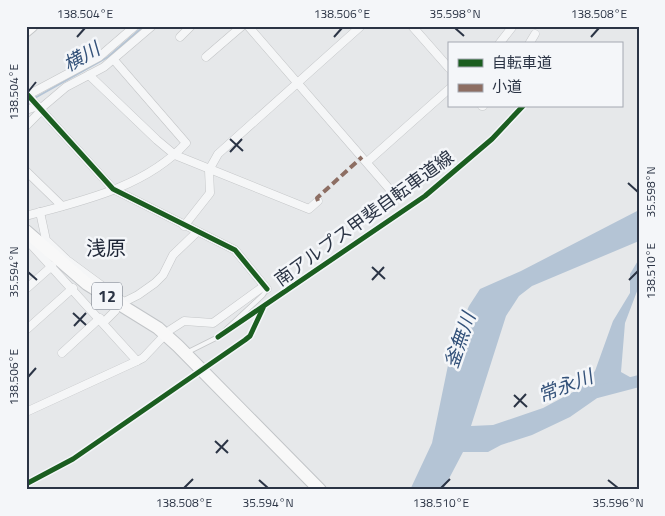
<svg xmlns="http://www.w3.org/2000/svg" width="665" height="516" font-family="'Titillium Web','Noto Sans JP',sans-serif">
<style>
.water{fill:#b4c4d5}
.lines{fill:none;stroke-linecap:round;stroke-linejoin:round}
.stream{stroke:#b4c4d5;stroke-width:2}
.river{stroke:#b4c4d5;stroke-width:12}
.lane-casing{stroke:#c4c6c8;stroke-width:5.5}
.street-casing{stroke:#c4c6c8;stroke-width:9}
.secondary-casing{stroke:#c4c6c8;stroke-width:13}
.primary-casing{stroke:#c2c5c8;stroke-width:14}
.lane{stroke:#f5f6f7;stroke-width:4}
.street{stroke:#f5f6f7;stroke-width:8}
.secondary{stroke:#f8f8f8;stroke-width:11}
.primary{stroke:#f8f8f8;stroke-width:12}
.quiet{stroke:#8d6e63;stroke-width:4;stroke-dasharray:8 4;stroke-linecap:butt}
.cycleway-casing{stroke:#f4f6f9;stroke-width:8}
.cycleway{stroke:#1b5e20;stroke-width:5}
.ticks{fill:none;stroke:#2b3445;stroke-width:2}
.labels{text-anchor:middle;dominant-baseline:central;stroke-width:5;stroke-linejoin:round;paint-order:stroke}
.shield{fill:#f4f6f9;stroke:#676e7b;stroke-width:1}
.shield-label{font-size:16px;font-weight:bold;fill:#2b3445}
.street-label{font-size:18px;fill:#2b3445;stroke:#f4f6f9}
.water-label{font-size:19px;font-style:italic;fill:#34527a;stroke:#f4f6f9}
.quarter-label{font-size:20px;fill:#1d2536;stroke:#f4f6f9}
.neatline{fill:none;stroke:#2b3445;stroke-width:2}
.ticks-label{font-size:12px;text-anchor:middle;fill:#2b3445}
</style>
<rect width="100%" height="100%" fill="#e6e8ea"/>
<path class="water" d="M639,210V241L532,286L519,296L506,316L471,426L493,425L543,408L575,391L595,371L613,321L630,293V274L639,259V286L625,323L621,372L637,381L613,387L570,417L532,435L501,445L488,452H463L443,490H410L432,443L453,341L469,306L480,289L521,271Z"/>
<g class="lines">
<path class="stream" d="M33,99L108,57L144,26"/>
<path class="river" d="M597,392L639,381"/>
<g class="lane-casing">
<path id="lane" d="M188,352L218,337L263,295L267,289"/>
</g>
<g class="street-casing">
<g id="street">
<path d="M248,26L392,192"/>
<path d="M412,26L449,68"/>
<path d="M180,37L191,26"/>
<path d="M499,44L513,26"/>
<path d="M529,44L535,34"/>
<path d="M206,57L242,26"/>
<path d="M89,75L157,140L175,155L309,209L318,201"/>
<path d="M26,93L113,189L235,250L267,289"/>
<path d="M28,95L99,57L135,26"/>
<path d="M482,106H483"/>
<path d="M40,109L66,87L104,67L152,26"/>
<path d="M26,110L38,106"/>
<path d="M26,126L42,110"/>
<path d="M367,162L449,89"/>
<path d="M26,171L62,206"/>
<path d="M40,212L46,240L67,260L124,302L138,295L155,283L163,275L173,255L197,232"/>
<path d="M26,216C82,201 146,187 186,143L114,60"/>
<path d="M184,226L210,193L209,170L218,154L361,26"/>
<path d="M26,239L137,361L26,412"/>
<path d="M26,289L52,266"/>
<path d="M104,322L115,311"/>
<path d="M26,330L73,288"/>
<path d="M170,330L184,321L213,323L264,286"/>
<path d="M62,353L100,318"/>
<path d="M137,361L143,358L161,339"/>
</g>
</g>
<g class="secondary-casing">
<path id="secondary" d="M26,31L32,26"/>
</g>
<g class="primary-casing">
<path id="primary" d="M26,231L87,284L158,328L178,346L320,490"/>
</g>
<use href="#lane" class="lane"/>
<use href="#street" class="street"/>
<use href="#secondary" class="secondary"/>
<use href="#primary" class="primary"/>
<path class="quiet" d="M318,201L317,198L362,157"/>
<g class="cycleway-casing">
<g id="cycleway">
<path d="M26,93L113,189L235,250L267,289"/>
<path d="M218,337L425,196L492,139L523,106"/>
<path d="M26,484L73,459L245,340L250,336L263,308"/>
</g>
</g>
<use href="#cycleway" class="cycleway"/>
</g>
<path class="ticks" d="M455,28L464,36M77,37L85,28M334,37L342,28M591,37L599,28M28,92L36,82M230,139L243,151M230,152L242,139M628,183L638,192M372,267L385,279M28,272L37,280M372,280L384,267M629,280L638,271M73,313L86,325M74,326L86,313M28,377L36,368M514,395L527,407M514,407L526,394M215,441L228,453M216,453L228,440M259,480L268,488M608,480L618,488M184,488L193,479M441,488L450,479"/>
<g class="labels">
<rect class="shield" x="92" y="282.5" width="30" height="27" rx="4"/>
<g class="shield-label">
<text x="107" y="296">12</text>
</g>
<g class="street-label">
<text transform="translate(364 218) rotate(-36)">南アルプス甲斐自転車道線</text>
</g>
<g class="water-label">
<text transform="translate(81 56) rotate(-30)">横川</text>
<text transform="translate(459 340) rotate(-71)">釜無川</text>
<text transform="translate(565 385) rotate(-21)">常永川</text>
</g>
<g class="quarter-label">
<text x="106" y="247">浅原</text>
</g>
</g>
<rect width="665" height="516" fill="none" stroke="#f4f6f9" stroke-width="55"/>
<rect x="448" y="42" width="175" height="65" fill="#f4f6f9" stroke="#a4a8b1"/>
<rect x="458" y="59" width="25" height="8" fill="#1b5e20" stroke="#a4a8b1"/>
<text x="492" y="68" font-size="15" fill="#2b3445">自転車道</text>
<rect x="458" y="84" width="25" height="8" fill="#8d6e63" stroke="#a4a8b1"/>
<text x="492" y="92" font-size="15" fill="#2b3445">小道</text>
<rect x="28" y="28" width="610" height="460" class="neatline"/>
<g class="ticks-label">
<text x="85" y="18">138.504°E</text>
<text x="342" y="18">138.506°E</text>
<text x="455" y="18">35.598°N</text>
<text x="599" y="18">138.508°E</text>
<text transform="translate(14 92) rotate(-90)" y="4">138.504°E</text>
<text transform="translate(651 192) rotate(-90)" y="4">35.598°N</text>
<text transform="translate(651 271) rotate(-90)" y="4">138.510°E</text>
<text transform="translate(14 272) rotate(-90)" y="4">35.594°N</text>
<text transform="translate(14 377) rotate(-90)" y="4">138.506°E</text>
<text x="184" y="507">138.508°E</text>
<text x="268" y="507">35.594°N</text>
<text x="441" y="507">138.510°E</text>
<text x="618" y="507">35.596°N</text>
</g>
</svg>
